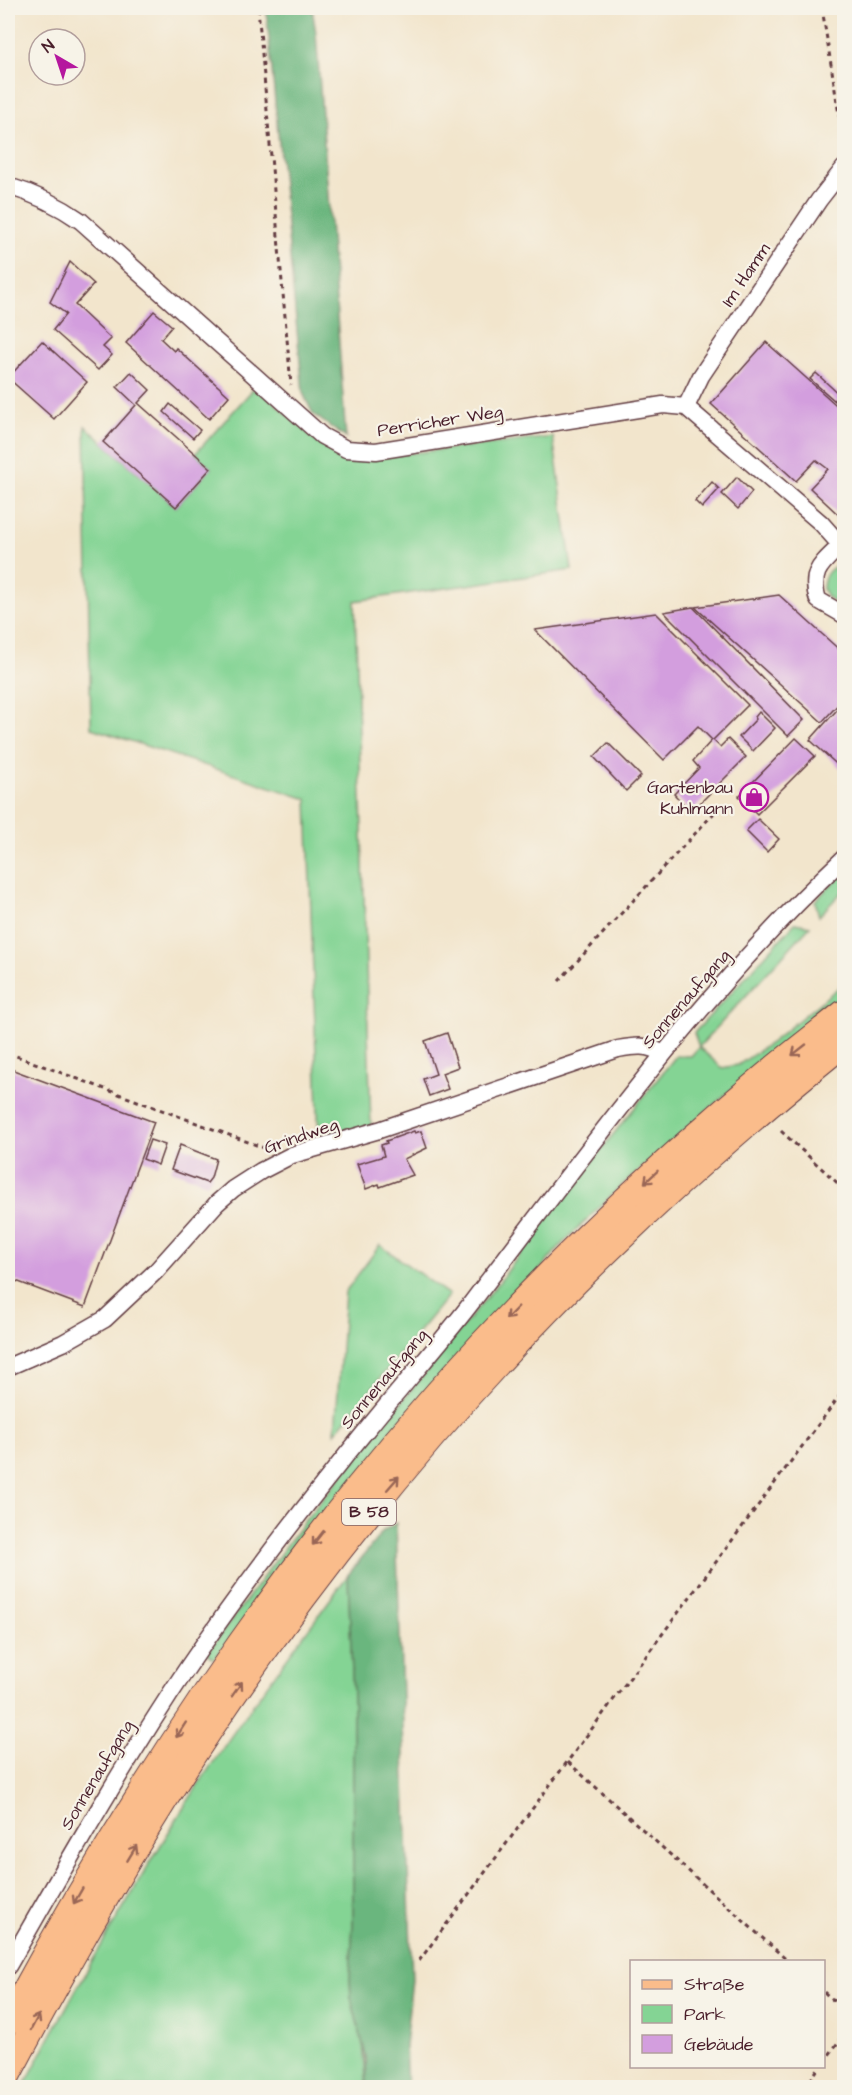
<svg xmlns="http://www.w3.org/2000/svg" width="852" height="2095" font-family="'Architects Daughter',sans-serif">
<style>
.green{fill:#84d494;stroke:#677a60;stroke-width:1.5}
.forest{fill:#6bb67e;stroke:#5a6a54;stroke-width:1.5}
.building{fill:#d39ede}
.lines{fill:none;stroke-linecap:round;stroke-linejoin:round}
.street-casing{stroke:#633d43;stroke-width:19}
.primary-casing{stroke:#633d43;stroke-width:28}
.path{stroke:#633d43;stroke-width:3;stroke-dasharray:4.5 4.5;stroke-linecap:butt}
.street{stroke:#fff;stroke-width:16}
.primary{stroke:#fabc8b;stroke-width:26}
.oneway{stroke:#996656}
.labels{text-anchor:middle;dominant-baseline:central;stroke-width:4.5;stroke-linejoin:round;paint-order:stroke}
.shield{fill:#f7f3e8;stroke:#7e5f64;stroke-width:1.5}
.shield-label{font-size:16px;font-weight:bold;fill:#4a1f2b}
.street-label{font-size:18px;fill:#4a1f2b;stroke:#f7f3e8}
.poi-label{font-size:18px;fill:#4a1f2b;stroke:#f7f3e8;text-anchor:end}
</style>
<rect width="100%" height="100%" fill="#f7f3e8"/>
<filter id="ink" filterUnits="userSpaceOnUse"><feTurbulence type="fractalNoise" baseFrequency=".0167" numOctaves="2"/><feDisplacementMap in="SourceGraphic" scale="12" xChannelSelector="R" yChannelSelector="G"/><feConvolveMatrix kernelMatrix="1 2 1 2 8 2 1 2 1" color-interpolation-filters="sRGB"/></filter>
<filter id="wash" filterUnits="userSpaceOnUse"><feTurbulence type="fractalNoise" baseFrequency=".008" numOctaves="4" result="noise"/><feDisplacementMap in="SourceGraphic" scale="24" xChannelSelector="R" yChannelSelector="G"/><feGaussianBlur stdDeviation="1.35" result="paint"/><feColorMatrix in="noise" values="0 0 0 0 0 0 0 0 0 0 0 0 0 0 0 0 0 1.4 0 .05"/><feComposite in="paint" operator="in"/></filter>
<g filter="url(#wash)">
<rect width="100%" height="100%" fill="#f2e5cc"/>
<g class="green">
<path d="M256,386L319,443L376,457L553,437L572,570L355,601L371,1127L319,1141L307,799L91,728L85,426L176,507L211,468L195,454Z"/>
<path d="M844,565V608L827,597L823,589C823,575 830,566 844,565Z"/>
<path d="M844,872V890L819,916L815,901Z"/>
<path d="M795,923L810,926L699,1047L722,1068L738,1065L773,1041L844,983V996L761,1064L624,1183L562,1244L214,1659L207,1653L306,1519L500,1281L559,1202L676,1056H691L699,1047L694,1033Z"/>
<path d="M380,1245L449,1295L335,1433L345,1292Z"/>
<path d="M348,1575L353,1696V1924L350,1978L351,1998L363,2045L367,2087L23,2088C72,1994 125,1902 181,1812C232,1730 291,1653 348,1575Z"/>
</g>
<g class="forest">
<path d="M266,8H312L316,33L346,438L313,414L303,393Z"/>
<path d="M396,1523L412,1979L405,2046L407,2087H367L366,2056L351,1998L350,1978L353,1924V1696L348,1575L383,1531Z"/>
</g>
<g id="blocks">
<g class="building">
<path d="M70,262L94,284L75,305L111,339L103,347L112,355L98,370L53,330L66,314L50,302Z"/>
<path d="M154,311L172,326L161,339L174,351L176,348L229,396L209,419L126,343Z"/>
<path d="M42,341L87,382L54,419L8,378Z"/>
<path d="M766,342L844,412V520L810,488L828,469L816,460L796,481L711,404Z"/>
<path d="M131,372L150,390L138,403L211,468L176,507L103,442L136,405L117,387Z"/>
<path d="M816,373L844,399V404L842,407L810,379Z"/>
<path d="M170,404L200,430L193,438L164,412Z"/>
<path d="M737,477L752,492L738,509L722,494Z"/>
<path d="M712,482L719,489L702,508L695,501Z"/>
<path d="M779,595L844,654V698L822,722L695,607Z"/>
<path d="M693,607L804,720L788,736L664,612Z"/>
<path d="M656,613L748,705L713,740L720,747L728,739L746,757L691,812L674,794L699,768L693,761L712,740L698,726L664,760L535,630Z"/>
<path d="M844,702V771L810,740Z"/>
<path d="M759,712L775,728L753,751L739,737L756,719L755,717Z"/>
<path d="M796,738L815,756L757,814L739,796Z"/>
<path d="M608,743L641,776L626,791L594,757Z"/>
<path d="M758,819L779,839L767,852L746,831Z"/>
<path d="M447,1033L458,1067L442,1073L448,1089L429,1096L423,1079L436,1074L425,1041Z"/>
<path d="M8,1068L154,1122L85,1307L8,1278Z"/>
<path d="M414,1131L415,1133L421,1131L427,1148L404,1159L413,1175L380,1187L379,1184L366,1189L357,1164L384,1156L381,1145L387,1143L386,1141Z"/>
<path d="M150,1140L165,1145L158,1165L143,1159Z"/>
<path d="M180,1145L216,1159L211,1178L207,1183L171,1170Z"/>
</g>
</g>
</g>
<g filter="url(#ink)">
<use href="#blocks" fill-opacity="0" stroke="#633d43" stroke-width="1.5"/>
<g class="lines">
<g class="street-casing">
<g id="street">
<path d="M8,186C35,194 57,204 81,221L322,436L346,449L376,451L663,405L686,407L821,523L844,549"/>
<path d="M686,407L701,376L819,200L844,168"/>
<path d="M841,545C822,564 809,571 818,600L844,615"/>
<path d="M8,1367L63,1343L105,1319L156,1271L217,1203L233,1189L261,1171L292,1155L379,1130L618,1049C635,1046 648,1044 663,1054"/>
<path d="M8,1966C66,1865 123,1764 188,1667C244,1584 306,1504 369,1427C403,1385 439,1345 472,1302C589,1149 703,990 844,858"/>
</g>
</g>
<g class="primary-casing">
<g id="primary">
<path d="M8,2022C109,1835 223,1655 356,1490C474,1343 608,1209 751,1088C781,1062 813,1038 844,1013"/>
<path d="M8,2074C71,1955 137,1838 212,1726C333,1546 473,1377 631,1228C699,1163 771,1102 844,1043"/>
</g>
</g>
<g class="path">
<path d="M258,8L291,385"/>
<path d="M822,8L844,146"/>
<path d="M559,981L714,813"/>
<path d="M8,1053L267,1149"/>
<path d="M781,1131L844,1189"/>
<path d="M568,1762L789,1962"/>
<path d="M419,1961L844,1390"/>
<path d="M824,1992L844,2010"/>
<path d="M824,2062L844,2034"/>
<path d="M805,2088L820,2066"/>
</g>
<use href="#street" class="street"/>
<use href="#primary" class="primary"/>
</g>
<defs><path id="oneway-shaft" d="M-6 0H5M1.5-3L5.5 0L1.5 3" fill="none" stroke-width="1.6" stroke-linecap="round" stroke-linejoin="round" transform="scale(1.5)"/></defs>
<g class="oneway">
<use href="#oneway-shaft" transform="translate(799 1050) rotate(142)"/>
<use href="#oneway-shaft" transform="translate(651 1177) rotate(137)"/>
<use href="#oneway-shaft" transform="translate(512 1313) rotate(134)"/>
<use href="#oneway-shaft" transform="translate(393 1483) rotate(-49)"/>
<use href="#oneway-shaft" transform="translate(318 1538) rotate(128)"/>
<use href="#oneway-shaft" transform="translate(237 1689) rotate(-55)"/>
<use href="#oneway-shaft" transform="translate(181 1730) rotate(123)"/>
<use href="#oneway-shaft" transform="translate(132 1853) rotate(-59)"/>
<use href="#oneway-shaft" transform="translate(78 1896) rotate(120)"/>
<use href="#oneway-shaft" transform="translate(35 2022) rotate(-62)"/>
</g>
</g>
<defs>
<g id="shop-ring" transform="scale(1.5)"><circle r="9.5" fill="#f7f3e8" stroke="#b5179e" stroke-width="1.5"/><path d="M-5-2.5h2.3a2.7 3.5 0 0 1 5.4 0H5L5.5 6h-11ZM-1.5-2.5h3a1.5 2.3 0 0 0-3 0Z" fill="#b5179e"/></g>
</defs>
<g fill-rule="evenodd">
<use href="#shop-ring" x="754" y="797"/>
</g>
<g class="labels">
<rect class="shield" x="342" y="1499" width="54" height="26" rx="4.5"/>
<g class="shield-label">
<text x="369" y="1512">B 58</text>
</g>
<g class="street-label">
<text transform="translate(746 275) rotate(-56)">Im Hamm</text>
<text transform="translate(440 421) rotate(-9)">Perricher Weg</text>
<text transform="translate(686 999) rotate(-49)">Sonnenaufgang</text>
<text transform="translate(301 1136) rotate(-19)">Grindweg</text>
<text transform="translate(384 1379) rotate(-50)">Sonnenaufgang</text>
<text transform="translate(97 1775) rotate(-59)">Sonnenaufgang</text>
</g>
<g class="poi-label">
<text x="733" y="787">Gartenbau<tspan x="733" dy="21">Kuhlmann</tspan></text>
</g>
</g>
<rect width="852" height="2095" fill="none" stroke="#f7f3e8" stroke-width="30"/>
<rect x="630" y="1960" width="195" height="108" fill="#f7f3e8" stroke="#b29e9c" stroke-width="1.5"/>
<rect x="642" y="1980" width="30" height="9" fill="#fabc8b" stroke="#b29e9c" stroke-width="1.5"/>
<text x="684" y="1990" font-size="18" fill="#4a1f2b">Straße</text>
<rect x="642" y="2005" width="30" height="18" fill="#84d494" stroke="#b29e9c" stroke-width="1.5"/>
<text x="684" y="2020" font-size="18" fill="#4a1f2b">Park</text>
<rect x="642" y="2035" width="30" height="18" fill="#d39ede" stroke="#b29e9c" stroke-width="1.5"/>
<text x="684" y="2050" font-size="18" fill="#4a1f2b">Gebäude</text>
<g transform="translate(57 57) rotate(321)"><circle r="28" fill="#f7f3e8" stroke="#b29e9c" stroke-width="1.5"/>
<path d="M0-4.5L10 22L0 15L-10 22Z" fill="#b5179e"/>
<text y="-9" font-size="16" font-weight="bold" text-anchor="middle" fill="#4a1f2b">N</text>
</g>
</svg>
